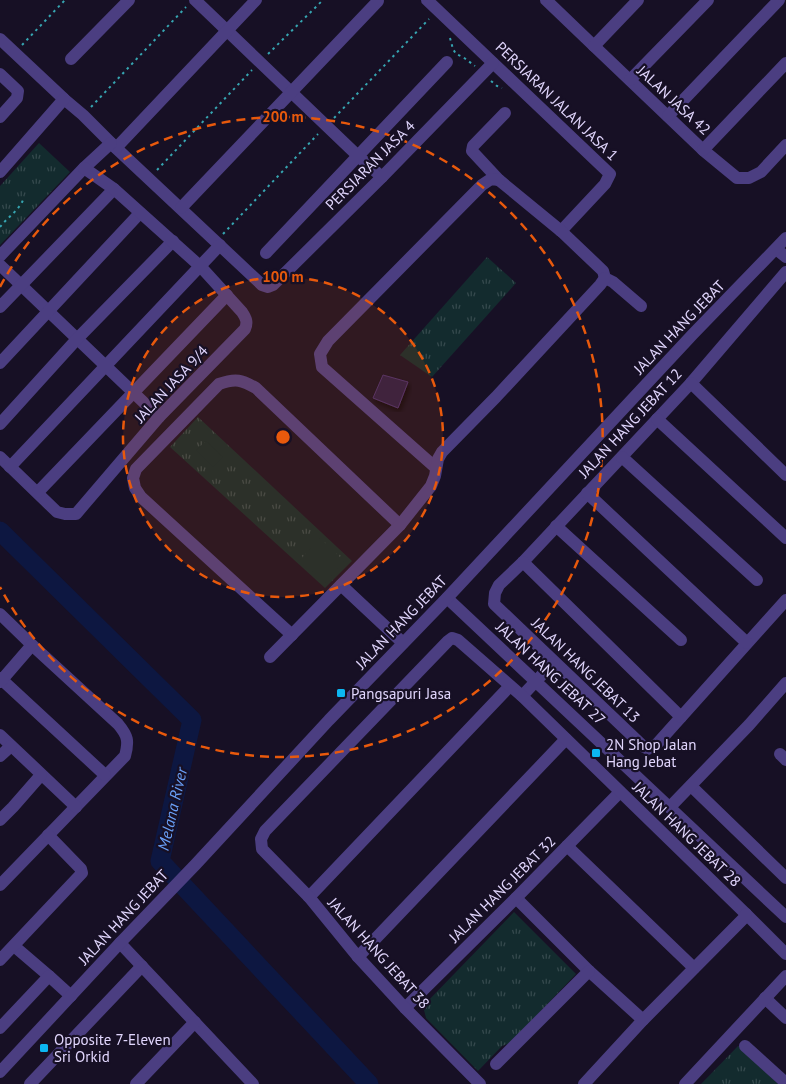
<svg xmlns="http://www.w3.org/2000/svg" width="786" height="1084" font-family="'PT Sans',sans-serif">
<style>
.park{fill:url(#park-tufts)}
.pitch{fill:#132b2e}
.lines{fill:none;stroke-linecap:round;stroke-linejoin:round}
.river{stroke:#0d1741;stroke-width:19}
.building{fill:#2b1d45;stroke:#47306f;filter:url(#shadow)}
.path{stroke:#36a5b1;stroke-width:2;stroke-dasharray:2.5 4;stroke-linecap:butt}
.minor{stroke:#4b3e81;stroke-width:12}
.ring{fill:none;stroke:#e8590c;stroke-width:2.5;stroke-dasharray:9 6}
.poi-dot{fill:#0cb6f2;stroke:#171025;stroke-width:2}
.labels{text-anchor:middle;dominant-baseline:central;stroke-width:4.5;stroke-linejoin:round;paint-order:stroke}
.street-label{font-size:15px;fill:#e1d6fd;stroke:#171025}
.poi-label{font-size:15px;fill:#e1d6fd;stroke:#171025;text-anchor:start}
.water-label{font-size:16px;font-style:italic;fill:#699ff7;stroke:#171025}
.centre{fill:#e8590c;stroke:#171025;stroke-width:2.5}
.ring-label{font-size:15px;text-anchor:middle;font-weight:bold;fill:#e8590c;stroke:#171025;stroke-width:4.5;stroke-linejoin:round;paint-order:stroke}
</style>
<defs>
<pattern id="park-tufts" width="24" height="20" patternUnits="userSpaceOnUse" patternTransform="scale(1.25)"><rect width="24" height="20" fill="#132b2e"/><path d="M3 7l-1-3M5 7V3M7 7l1-3M15 17l-1-3M17 17v-4M19 17l1-3" fill="none" stroke="#35494d"/></pattern>
<filter id="shadow"><feDropShadow dx="2" dy="3.5" stdDeviation="2.5" flood-color="#0009"/></filter>
</defs>
<rect width="100%" height="100%" fill="#171025"/>
<g class="park">
<path d="M39,143L70,172L0,245V186Z"/>
<path d="M487,257L516,283L432,377L400,355Z"/>
<path d="M198,417L352,561L325,588L170,447Z"/>
<path d="M514,912L576,974L510,1043L502,1046L478,1071L426,1018L424,1010L425,1004Z"/>
<path d="M738,1046L778,1084H701Z"/>
</g>
<g class="pitch">
<path d="M206,441L223,457L213,467L196,450Z"/>
<path d="M320,538L344,561L325,583L300,560Z"/>
</g>
<g class="lines">
<path class="river" d="M0,531L192,720L160,861L369,1084"/>
</g>
<path class="building" d="M383,375L408,382L398,408L373,398Z"/>
<g class="lines">
<g class="path">
<path d="M450,38L453,49L456,54L463,57L475,66"/>
<path d="M22,45L65,0"/>
<path d="M268,54L323,0"/>
<path d="M491,81L497,86L502,88"/>
<path d="M91,107L186,7"/>
<path d="M334,118L429,19"/>
<path d="M157,170L252,70"/>
<path d="M0,227C7,218 19,210 23,200"/>
<path d="M223,234L318,134"/>
</g>
<g class="minor">
<path d="M195,0L358,156L382,177"/>
<path d="M427,0L610,174L605,184L561,231"/>
<path d="M546,0L594,46L703,150L737,178H749L761,172L786,145"/>
<path d="M0,39L64,99L83,115L116,148L262,285L268,287L273,285L382,177L493,63"/>
<path d="M594,46L638,0"/>
<path d="M71,59L129,0"/>
<path d="M0,74L18,91L17,98L0,117"/>
<path d="M630,80L708,0"/>
<path d="M505,113L473,146L472,151L499,180L561,231L603,271L605,278L613,282L641,306"/>
<path d="M668,116L779,0"/>
<path d="M116,148L256,0"/>
<path d="M703,150L786,63"/>
<path d="M0,172L64,99"/>
<path d="M181,208L378,1"/>
<path d="M776,249L786,257"/>
<path d="M266,253L447,62"/>
<path d="M0,256L84,168L111,143"/>
<path d="M0,265L159,417"/>
<path d="M786,272L691,383L523,562L499,585L495,593L494,604L644,747L648,749L656,745L786,600"/>
<path d="M0,307L114,189"/>
<path d="M0,363L140,213"/>
<path d="M691,383L786,475"/>
<path d="M657,419L786,538"/>
<path d="M0,424L77,339L173,241"/>
<path d="M0,457L57,512L65,514H76L159,417L245,329C248,322 246,318 242,312L201,267L114,189L84,168"/>
<path d="M622,457L757,580"/>
<path d="M10,467L220,245"/>
<path d="M436,468L322,367L320,354L328,341L482,185L491,179L499,180"/>
<path d="M38,492L227,295"/>
<path d="M587,493L747,643"/>
<path d="M556,526L681,640"/>
<path d="M523,562L681,717"/>
<path d="M341,585L403,643"/>
<path d="M447,598L786,917"/>
<path d="M0,614L32,645L118,724C128,736 129,741 125,756L0,885"/>
<path d="M292,635L141,497L135,488L133,478L136,469L219,384C236,378 242,380 256,388L400,525"/>
<path d="M270,657L400,525L431,486L435,476L438,459L442,452L496,397L600,285L605,278"/>
<path d="M0,678L105,775"/>
<path d="M0,682L32,645"/>
<path d="M522,696L554,662"/>
<path d="M0,735L76,807"/>
<path d="M780,754L786,760"/>
<path d="M0,756L11,746"/>
<path d="M691,786L786,878"/>
<path d="M670,807L749,725L786,683"/>
<path d="M0,820L13,807L41,775"/>
<path d="M567,846L694,968"/>
<path d="M309,897L510,686"/>
<path d="M516,898L589,971L643,1020"/>
<path d="M120,943L253,1084"/>
<path d="M14,946L49,976"/>
<path d="M358,957L566,739"/>
<path d="M0,960L82,873L81,869L48,835"/>
<path d="M765,998L786,1018"/>
<path d="M405,1008L516,898L620,792"/>
<path d="M0,1028L49,976L71,996"/>
<path d="M745,1046L786,1083"/>
<path d="M496,1064L589,971"/>
<path d="M0,1072L120,943L196,864L329,720L447,598L693,334L786,238"/>
<path d="M30,1084L142,966"/>
<path d="M136,1084L195,1022"/>
<path d="M480,1084L405,1008L358,957L309,897L262,849L261,839L265,831L448,641L452,638L458,640L522,696L746,914L786,954"/>
<path d="M584,1084L643,1020L743,919L746,914"/>
<path d="M685,1084L786,976"/>
</g>
</g>
<circle cx="283" cy="437" r="160" fill="#e8590c" fill-opacity=".12"/>
<g class="ring">
<circle cx="283" cy="437" r="160"/>
<path d="M0 287A320 320 0 1 1 0 587"/>
</g>
<g class="poi-dot">
<rect x="336" y="688" width="10" height="10" rx="2.5"/>
<rect x="591" y="748" width="10" height="10" rx="2.5"/>
<rect x="39" y="1043" width="10" height="10" rx="2.5"/>
</g>
<g class="labels">
<g class="street-label">
<text transform="translate(674 100) rotate(43)">JALAN JASA 42</text>
<text transform="translate(557 101) rotate(44)">PERSIARAN JALAN JASA 1</text>
<text transform="translate(370 165) rotate(-45)">PERSIARAN JASA 4</text>
<text transform="translate(679 327) rotate(-46)">JALAN HANG JEBAT</text>
<text transform="translate(171 384) rotate(-47)">JALAN JASA 9/4</text>
<text transform="translate(630 423) rotate(-47)">JALAN HANG JEBAT 12</text>
<text transform="translate(401 622) rotate(-46)">JALAN HANG JEBAT</text>
<text transform="translate(586 670) rotate(44)">JALAN HANG JEBAT 13</text>
<text transform="translate(551 673) rotate(43)">JALAN HANG JEBAT 27</text>
<text transform="translate(687 834) rotate(44)">JALAN HANG JEBAT 28</text>
<text transform="translate(502 889) rotate(-45)">JALAN HANG JEBAT 32</text>
<text transform="translate(123 917) rotate(-47)">JALAN HANG JEBAT</text>
<text transform="translate(379 953) rotate(48)">JALAN HANG JEBAT 38</text>
</g>
<g class="poi-label">
<text x="351" y="693">Pangsapuri Jasa</text>
<text x="606" y="744">2N Shop Jalan<tspan x="606" dy="17">Hang Jebat</tspan></text>
<text x="54" y="1039">Opposite 7-Eleven<tspan x="54" dy="17">Sri Orkid</tspan></text>
</g>
<g class="water-label">
<text transform="translate(172 809) rotate(-77)">Melana River</text>
</g>
</g>
<circle cx="283" cy="437" r="8" class="centre"/>
<g class="ring-label">
<text x="283" y="122">200 m</text>
<text x="283" y="282">100 m</text>
</g>
</svg>
